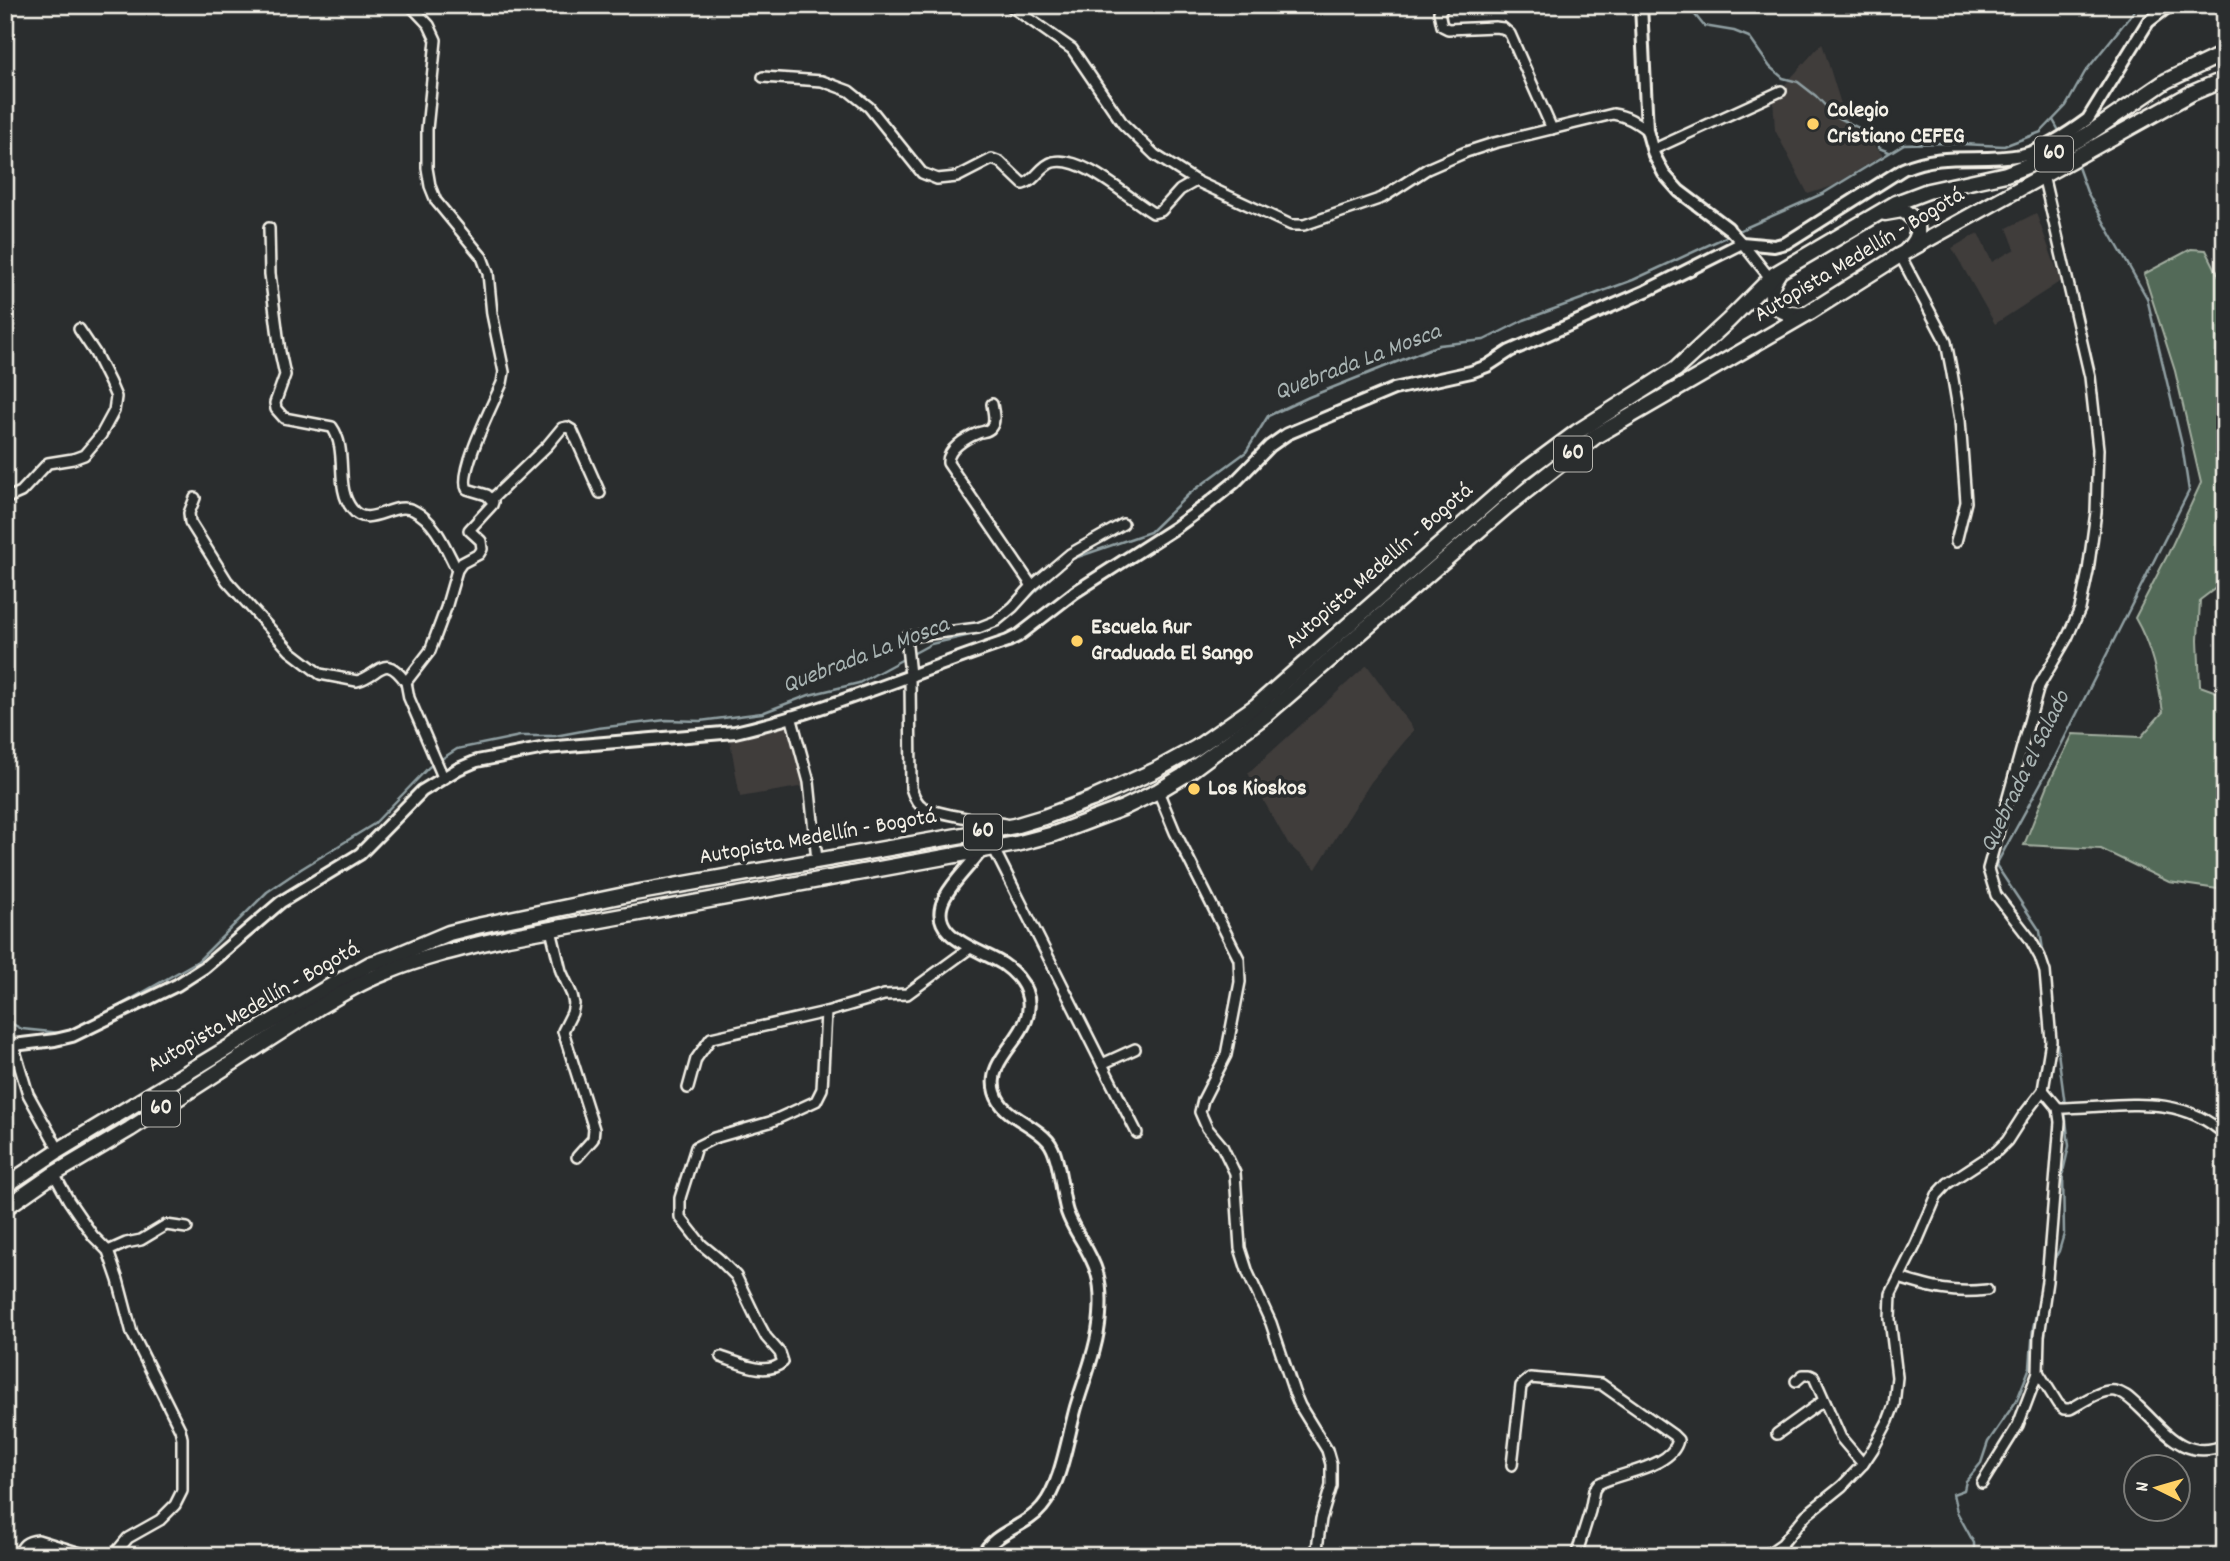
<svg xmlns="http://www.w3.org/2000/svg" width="2230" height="1561" font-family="Dekko,sans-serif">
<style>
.built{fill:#3f3c3b}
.green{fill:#526b59;stroke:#a3aea0;stroke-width:2}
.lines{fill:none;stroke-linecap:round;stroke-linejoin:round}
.stream{stroke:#909fa2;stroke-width:2.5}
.minor-casing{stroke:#f4f1e8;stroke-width:14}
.tertiary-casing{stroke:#f4f1e8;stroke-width:16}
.trunk-casing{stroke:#f4f1e8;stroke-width:19}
.minor{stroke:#2a2d2e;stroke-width:9}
.tertiary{stroke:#2a2d2e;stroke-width:10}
.trunk{stroke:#2a2d2e;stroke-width:14}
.poi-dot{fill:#ffd166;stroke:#2a2d2e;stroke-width:2.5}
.labels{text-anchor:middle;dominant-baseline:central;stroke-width:7;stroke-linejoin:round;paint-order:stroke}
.shield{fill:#2a2d2e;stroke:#b7b6b0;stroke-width:2}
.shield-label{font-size:21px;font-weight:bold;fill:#f4f1e8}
.poi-label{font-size:23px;font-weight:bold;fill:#f4f1e8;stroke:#2a2d2e;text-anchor:start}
.street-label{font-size:23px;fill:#f4f1e8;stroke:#2a2d2e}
.water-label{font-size:24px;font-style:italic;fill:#a9b4b3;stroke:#2a2d2e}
</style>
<rect width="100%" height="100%" fill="#2a2d2e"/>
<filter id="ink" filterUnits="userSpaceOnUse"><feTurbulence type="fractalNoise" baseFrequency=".0143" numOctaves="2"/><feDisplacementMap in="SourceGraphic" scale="14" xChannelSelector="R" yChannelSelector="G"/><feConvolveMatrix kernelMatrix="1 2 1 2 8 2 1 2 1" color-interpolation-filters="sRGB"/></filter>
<g filter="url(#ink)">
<g class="built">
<path d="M1822,43L1845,117L1883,155L1833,186L1808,194L1775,130L1773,98Z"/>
<path d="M2036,213L2061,281L1995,324L1952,248L1978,233L1992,262L2015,249L2007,228Z"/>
<path d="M1367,665L1414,730L1371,782L1316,869L1288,844L1248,773Z"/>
<path d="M789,721L805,786L740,797L729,735Z"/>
</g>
<path class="green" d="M2191,249L2206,250L2225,288V581L2200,600L2198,640L2200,686L2225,695V890L2169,882L2101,849L2024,845L2048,785L2073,734L2141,737L2163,712C2157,677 2153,649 2135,618L2168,554L2201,483L2175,371L2144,274Z"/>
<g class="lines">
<g class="stream">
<path d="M1687,5L1704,26L1734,31L1749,37L1770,67L1783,78L1798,82L1816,96L1835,116L1877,137L1879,148L1889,152"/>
<path d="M2053,120L2058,129"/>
<path d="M1736,232L1824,193L1904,144L1940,143L2004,146L2041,132L2066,106L2085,72L2139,5"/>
<path d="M1017,609L1069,560L1150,532L1189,494L1246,452L1268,416L1309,397L1439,345L1484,340L1524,320L1633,280L1730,235"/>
<path d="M2044,956L2040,931L1996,865L2055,757L2189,491L2182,445L2147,298L2087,192L2078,167"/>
<path d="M103,1015L198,961L267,892L301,869L374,824L429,767L457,749L520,736H555L598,728L666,720L700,721L762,713L809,695L859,683L931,644L988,631L998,624"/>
<path d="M5,1020L22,1029L61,1033L79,1027"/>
<path d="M2054,1022L2065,1105"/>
<path d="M2052,1263L2059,1251L2064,1234L2063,1172L2069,1146L2065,1112"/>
<path d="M1974,1556V1543L1957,1512L1953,1494L1964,1490L1966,1481L1981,1463L1988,1442L2017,1400L2030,1367L2033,1328L2044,1277"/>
</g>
<g class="minor-casing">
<g id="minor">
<path d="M410,5L429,25L436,40L427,129V168L430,186L436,201L482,257L488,273L492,314L504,372L502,383C493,404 458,472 467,489L487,495L493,502L492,505L469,530L481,541L482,549L479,554L462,563L457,570L446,608L430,651L406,682L409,698L443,777"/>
<path d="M1009,5L1072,49L1123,124L1155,155L1196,181L1291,225H1304L1382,198L1427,169L1466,152L1494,143L1613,114C1627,116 1636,122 1647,130"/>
<path d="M1445,5L1439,12L1442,26L1448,29L1495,27L1503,28L1510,34L1552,129"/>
<path d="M763,77L822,81L849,91L869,107L922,173L937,179L957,177L992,159L1000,162L1023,184C1036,181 1040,166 1053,162C1083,155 1128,198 1153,213L1161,211L1180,190L1196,181"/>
<path d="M1652,150L1781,91"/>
<path d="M269,228L270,274L280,352L285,375L275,403L276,409L284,418L332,427C349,451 334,487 352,509C368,530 394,500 413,510C436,521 446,549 457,570"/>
<path d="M1728,228L1742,243L1770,278"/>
<path d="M1900,255L1946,342L1952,373L1960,420L1966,502L1956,542"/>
<path d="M992,404C993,411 996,420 992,426C989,432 983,431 978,433C966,438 947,449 948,463L1032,586"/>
<path d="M195,498L189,513L190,522L227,581L290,651L320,674L357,681C381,675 383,651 406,682"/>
<path d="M5,499L21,492L48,463L73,459L84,455L101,435L114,411L116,397L110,383L95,353L79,329"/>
<path d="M492,499L547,446L562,428L567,427L572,430L600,493"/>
<path d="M791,716L809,782L817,860"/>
<path d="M1158,791L1175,832L1239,959L1240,982L1226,1055L1203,1100L1200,1112L1207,1128L1222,1146L1235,1173L1240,1248L1248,1273L1271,1323L1294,1392L1300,1406L1327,1450L1331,1464V1486L1321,1519L1316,1556"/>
<path d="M1005,824C985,821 940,815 923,807C916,803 914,796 911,788L910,675L906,637L978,628L996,621L1013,607L1032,586L1070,554L1123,524"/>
<path d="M994,849L1102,1064L1135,1049"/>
<path d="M551,930L561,971L572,995L574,1004L572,1013L563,1031L594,1129L593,1139L577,1157"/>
<path d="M13,1044L28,1094L59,1150"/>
<path d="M1102,1064L1137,1133"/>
<path d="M688,1088L696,1059L711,1038L826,1012"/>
<path d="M2043,1090L2058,1108L2060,1122L2047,1281L2039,1336L2038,1372L2058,1404L2064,1409H2070C2082,1403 2100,1389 2115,1391C2125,1393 2131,1400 2138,1406C2165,1431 2184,1462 2225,1445"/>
<path d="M2058,1108C2116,1108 2178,1090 2225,1135"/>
<path d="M54,1174L69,1201L93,1236L108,1251L118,1280L132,1333L180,1429L182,1438V1491L175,1505L160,1520L128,1538L113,1556"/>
<path d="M108,1251L126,1243L141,1240L166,1225L187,1228"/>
<path d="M1899,1278C1932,1288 1951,1294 1987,1290"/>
<path d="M721,1357C740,1363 766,1377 783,1362L780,1353L766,1337L758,1322L736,1276L719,1259L702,1245L680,1217V1198L696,1147L714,1138L770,1122L816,1101L822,1089L826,1012L884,995L907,994L970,948"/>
<path d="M1796,1381L1803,1375H1810L1814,1377L1841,1438L1863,1464"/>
<path d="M1777,1434L1823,1401"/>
<path d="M1512,1465L1521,1386L1530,1378L1601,1384L1673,1435L1678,1440C1672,1468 1620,1472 1598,1484L1594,1490L1590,1511L1576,1556"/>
<path d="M1982,1483L2018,1425L2038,1372"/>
<path d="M18,1556C22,1545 26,1541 38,1540L90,1556"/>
<path d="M1765,1556L1782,1544L1806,1515L1842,1486L1863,1464L1873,1449L1888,1421L1894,1405L1897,1377L1890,1319L1891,1294L1916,1244L1937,1195L1948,1183L1997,1151L2007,1141L2023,1116L2043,1090L2051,1041L2045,972L2040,957L2030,939L1996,895L1988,869L2039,686L2067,638L2080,609L2088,571L2096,512L2098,449L2090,377L2043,175"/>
</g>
</g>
<g class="tertiary-casing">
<g id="tertiary">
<path d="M1641,5L1647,130L1654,155L1664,174L1679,191L1728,228"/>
<path d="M980,852C969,867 954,880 945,897C924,937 981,949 1003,964C1013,971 1022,980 1026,991C1042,1033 984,1054 995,1092C1002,1117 1032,1122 1048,1141C1060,1155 1061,1193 1067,1212C1074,1233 1091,1251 1097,1273C1101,1286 1101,1301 1100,1315C1098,1346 1085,1377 1076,1407C1068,1435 1061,1485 1042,1507C1025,1528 994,1531 982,1556"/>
<path d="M5,1046L55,1040L72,1036L177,985L205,967L281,902L360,854L422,791L458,769L477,761L545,748L735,732C828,711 917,671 1008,641L1018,636L1075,592L1175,528L1205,506L1235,482L1270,446L1287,434L1394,389L1471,372L1487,366L1510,351L1646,291L1742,243L1774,246L1786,243L1903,169C1945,151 1979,163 2021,155C2044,150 2069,133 2088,119L2148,22L2170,5"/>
</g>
</g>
<g class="trunk-casing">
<g id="trunk">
<path d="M1885,213L1902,210C1921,221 1922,235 1907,250"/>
<path d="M1778,274C1762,297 1778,318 1805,314"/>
<path d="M5,1186L59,1150L327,988L370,964L392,957L449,933L477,926L634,893L1014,826L1044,817L1092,799L1154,771L1196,748L1256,706L1523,472L1577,432L1676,369L1728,321L1775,274L1896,203L1928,191L2006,174L2039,161L2087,135L2166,81L2225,53"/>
<path d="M5,1208L54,1174L130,1129L319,1007C341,994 363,981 387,972C426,956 467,947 508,937L1016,844L1054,834L1123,808L1158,791L1183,776L1267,714L1507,506L1596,436L1810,312L1900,255L2192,93L2225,79"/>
</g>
</g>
<use href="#minor" class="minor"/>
<use href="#tertiary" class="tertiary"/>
<use href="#trunk" class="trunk"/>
</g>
</g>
<g class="poi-dot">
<circle cx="1813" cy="124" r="7"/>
<circle cx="1077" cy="641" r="7"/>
<circle cx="1194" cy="789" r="7"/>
</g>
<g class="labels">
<g class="shield">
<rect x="2035" y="136.5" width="38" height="35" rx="5"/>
<rect x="1554" y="436.5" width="38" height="35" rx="5"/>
<rect x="964" y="814.5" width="38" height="35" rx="5"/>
<rect x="142" y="1091.5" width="38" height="35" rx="5"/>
</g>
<g class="shield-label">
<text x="2054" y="154">60</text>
<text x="1573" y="454">60</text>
<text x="983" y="832">60</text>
<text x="161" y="1109">60</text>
</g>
<g class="poi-label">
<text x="1827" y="111">Colegio<tspan x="1827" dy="26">Cristiano CEFEG</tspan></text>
<text x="1091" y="628">Escuela Rur<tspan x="1091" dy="26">Graduada El Sango</tspan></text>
<text x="1208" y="789">Los Kioskos</text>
</g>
<g class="street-label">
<text transform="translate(1860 256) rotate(-31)">Autopista Medellín - Bogotá</text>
<text transform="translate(1380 567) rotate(-41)">Autopista Medellín - Bogotá</text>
<text transform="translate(818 838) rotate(-10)">Autopista Medellín - Bogotá</text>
<text transform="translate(254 1008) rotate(-30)">Autopista Medellín - Bogotá</text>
</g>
<g class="water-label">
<text transform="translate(1358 363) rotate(-21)">Quebrada La Mosca</text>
<text transform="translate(866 656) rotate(-21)">Quebrada La Mosca</text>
<text transform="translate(2026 772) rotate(-64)">Quebrada el Salado</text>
</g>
</g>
<rect width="2230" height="1561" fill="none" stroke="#2a2d2e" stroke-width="28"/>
<rect x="14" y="14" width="2202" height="1533" fill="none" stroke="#f4f1e8" stroke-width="2.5" filter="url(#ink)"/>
<g transform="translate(2157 1488) rotate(275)"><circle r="33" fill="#2a2d2e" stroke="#7b7b78" stroke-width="2"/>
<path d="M0-5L12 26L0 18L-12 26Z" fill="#ffd166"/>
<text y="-10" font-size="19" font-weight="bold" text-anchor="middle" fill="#f4f1e8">N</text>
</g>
</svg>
